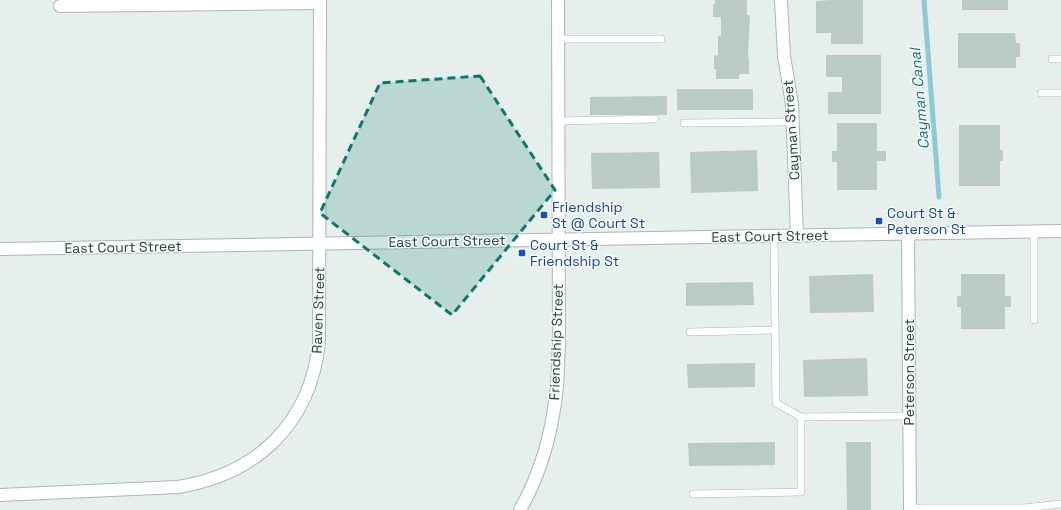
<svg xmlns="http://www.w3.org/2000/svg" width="1061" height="510" font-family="'Space Grotesk',sans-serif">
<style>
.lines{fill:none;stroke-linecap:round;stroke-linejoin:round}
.stream{stroke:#8ec9d4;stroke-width:5}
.building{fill:#bbcac4}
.service-casing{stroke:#a8b8b2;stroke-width:8}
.minor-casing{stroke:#a8b8b2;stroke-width:14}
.tertiary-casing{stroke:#a8b8b2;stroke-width:14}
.service{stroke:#fff;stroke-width:7}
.minor{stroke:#fff;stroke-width:12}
.tertiary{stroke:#fff;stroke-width:12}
.marked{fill:#0f766e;fill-opacity:0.2;stroke:#0f766e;stroke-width:3;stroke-dasharray:8 5;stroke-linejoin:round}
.transit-dot{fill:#1a4fb4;stroke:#f7fbf9;stroke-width:1.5}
.labels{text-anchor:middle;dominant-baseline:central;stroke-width:3;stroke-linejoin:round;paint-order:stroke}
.street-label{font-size:14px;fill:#24423a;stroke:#f7fbf9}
.transit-label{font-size:14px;fill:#164399;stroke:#f7fbf9;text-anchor:start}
.water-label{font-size:15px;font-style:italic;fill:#1c6f80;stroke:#f7fbf9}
</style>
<rect width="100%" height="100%" fill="#e6efeb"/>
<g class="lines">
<path class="stream" d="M924,0L939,197"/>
</g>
<g class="building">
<path d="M715,0H747V15H750L748,57H749V74H739V79H716V69H714V55L718,56V36H721V17H713V4H715Z"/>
<path d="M831,0H863V44H831V33H816V1Z"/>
<rect x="962" y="0" width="46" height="10"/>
<path d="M958,33H1015L1016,43H1020V57H1016V68H958Z"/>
<path d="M826,55H881V114H828V92H842V77H826Z"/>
<rect x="677" y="89" width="76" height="21"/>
<path d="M667,96V115H590V97Z"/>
<path d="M837,123H877V151H886V161H877V190H837V162H832V151H837Z"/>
<path d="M959,125H1000V150H1003V161H1000V186H959Z"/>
<path d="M757,150L758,191L691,193L690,152Z"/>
<path d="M659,152L660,188L592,189L591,153Z"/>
<path d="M873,274L874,312L810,313L809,276Z"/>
<path d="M961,274H1005V296H1011V307H1005V329H961V307H957V296H961Z"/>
<path d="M753,282L754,305L686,306V283Z"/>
<path d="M867,358L868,396L804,397L803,360Z"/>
<path d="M755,363V387L688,388L687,364Z"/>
<path d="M775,442V465L689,466L688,443Z"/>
<path d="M846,442H871V510H847Z"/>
</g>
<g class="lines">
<g class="service-casing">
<g id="service">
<path d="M558,39H661"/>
<path d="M1052,59H1061"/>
<path d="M1041,93H1061"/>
<path d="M559,121L655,119"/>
<path d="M684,123L792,122"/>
<path d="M1034,231V320"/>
<path d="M774,236L776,403L801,417L910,416"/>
<path d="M690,332L775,330"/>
<path d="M693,494L801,492V417"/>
<path d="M910,508H1024L1061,504"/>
</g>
</g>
<g class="minor-casing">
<g id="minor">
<path d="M781,0L784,56L792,104L797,236"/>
<path d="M60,6L320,3"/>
<path d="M908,234L910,510"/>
<path d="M0,495L178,487C257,474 310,424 319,343L320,0"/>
<path d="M520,510C541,473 553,428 557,386C558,373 558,359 559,346L558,0"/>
</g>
</g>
<g class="tertiary-casing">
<path id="tertiary" d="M0,249L1061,231"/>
</g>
<use href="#service" class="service"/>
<use href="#minor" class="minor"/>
<use href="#tertiary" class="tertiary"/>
</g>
<path class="marked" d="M480,76L555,190L452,315L320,213L380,83Z"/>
<g class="transit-dot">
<rect x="540" y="211" width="8" height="8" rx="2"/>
<rect x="875" y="217" width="8" height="8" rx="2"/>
<rect x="518" y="249" width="8" height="8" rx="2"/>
</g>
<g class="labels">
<g class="street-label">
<text transform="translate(791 130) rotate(-94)">Cayman Street</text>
<text transform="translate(770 236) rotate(-1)">East Court Street</text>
<text transform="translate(447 241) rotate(-1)">East Court Street</text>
<text transform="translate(123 247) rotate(-1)">East Court Street</text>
<text transform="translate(318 310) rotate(-88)">Raven Street</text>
<text transform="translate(556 342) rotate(-88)">Friendship Street</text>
<text transform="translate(909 372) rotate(-90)">Peterson Street</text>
</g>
<g class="transit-label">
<text x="552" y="207">Friendship<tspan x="552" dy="16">St @ Court St</tspan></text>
<text x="887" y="213">Court St &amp;<tspan x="887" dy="16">Peterson St</tspan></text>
<text x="530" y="245">Court St &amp;<tspan x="530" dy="16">Friendship St</tspan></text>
</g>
<g class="water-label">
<text transform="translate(919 99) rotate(-95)">Cayman Canal</text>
</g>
</g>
</svg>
